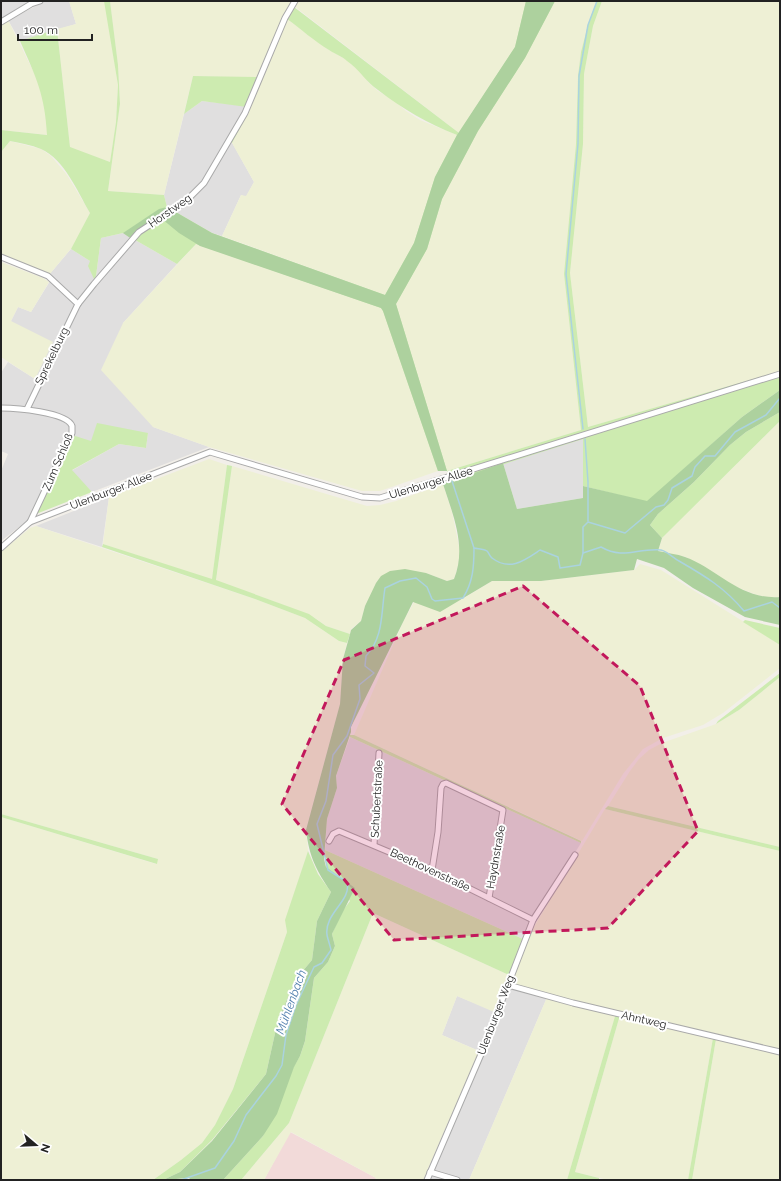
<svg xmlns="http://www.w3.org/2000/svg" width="781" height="1181" font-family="Raleway,sans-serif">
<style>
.residential{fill:#e0dfdf}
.commercial{fill:#f2dad9}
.farmland{fill:#eef0d5}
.grass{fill:#cdebb0}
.forest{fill:#add19e}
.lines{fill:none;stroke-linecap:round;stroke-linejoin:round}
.stream{stroke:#aad3df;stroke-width:1.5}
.street-casing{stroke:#a9a9a9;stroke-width:7}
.street{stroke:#fff;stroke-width:5}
.marked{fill:#c2185b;fill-opacity:0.2;stroke:#c2185b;stroke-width:3;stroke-dasharray:8 5;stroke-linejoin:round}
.labels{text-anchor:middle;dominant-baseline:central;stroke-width:4;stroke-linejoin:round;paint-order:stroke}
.street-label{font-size:11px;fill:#222;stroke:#fff}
.water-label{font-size:12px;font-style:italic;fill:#4a7aab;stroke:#fff}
</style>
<rect width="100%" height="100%" fill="#f2efe9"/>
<g class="residential">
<path d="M1,1H31L1,19Z"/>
<path d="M46,1H69L76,24L20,41L8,20Z"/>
<path d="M202,101L247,106L230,139L254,182L246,197L241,195L222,236L212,233L167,207L164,195L184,114Z"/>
<path d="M123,233L177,264L123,323L153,427L209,447L92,492L71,471L119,444L146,448L148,433L91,441L56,471L36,514L1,541V471L8,454L1,451V373L8,362L35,379L11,321L18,307L31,312L52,278L49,275L71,249L90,261L96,276L101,238Z"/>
<path d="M583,438V498L517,509L503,463Z"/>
<path d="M109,497L102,547L36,526Z"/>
<path d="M350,737L581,843L532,921L523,939L325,850L327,819L337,788L336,776Z"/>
<path d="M511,982L548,995L469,1180H430L484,1053L442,1035L457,996L499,1013Z"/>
</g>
<path class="commercial" d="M290,1132L376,1178L375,1180H264Z"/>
<g class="farmland">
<path d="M69,1L105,2L118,85L116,122L110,162L70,148L57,29L76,24Z"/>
<path d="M110,1H293L258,78L193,76L164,195L108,191L120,104L118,65Z"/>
<path d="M298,1H526L515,47L459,133L294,6Z"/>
<path d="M555,1H597L588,25L581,52L578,76L576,144L564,274L581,430L447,471L396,304L427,249L442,199L478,131L525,58Z"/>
<path d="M602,1H780V371L588,427L570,273L583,144L584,74L593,26Z"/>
<path d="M287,19L329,50L347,60L362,72L368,82L378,91L396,102L406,111L420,120L457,135L435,177L414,243L385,295L222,236L241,195L246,196L254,182L232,143L246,117Z"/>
<path d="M8,20L40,85L46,108L48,135L1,130V25Z"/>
<path d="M10,141L41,149L51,156L67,175L90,213L74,245L49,275L1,253V152Z"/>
<path d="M196,244L381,308L383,311L438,471L380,491H362L209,447L153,427L101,370L123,323Z"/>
<path d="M1,262L43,278L49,282L31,312L18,307L11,321L53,342L35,379L1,357Z"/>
<path d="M780,421V597L770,598L757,595L731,585L686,557L658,551L662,538Z"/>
<path d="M209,459L227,465L212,580L103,544L109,497Z"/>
<path d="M232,466L367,506L380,505L396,501L443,484L452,512L461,556L454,579L447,581L426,573L365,606L361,621L351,629L350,634L326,626L315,618L273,601L216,581Z"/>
<path d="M36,526L255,599L305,618L339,641L347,643L343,659L340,704L306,829L308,851L286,920L287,932L233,1089L215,1125L202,1143L181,1160L153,1180H1V817L156,864L158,859L1,814V552L30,528Z"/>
<path d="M640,564L661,570L779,644L780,668L723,713L703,725L663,738L643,749L623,774L582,841L354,735L403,622L414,602L461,600L492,581H541L634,570Z"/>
<path d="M780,677V847L608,806L630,771L639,759L649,750L662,743L716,724L739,710Z"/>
<path d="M605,809L780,851V1180H692L716,1039L713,1038L688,1180H608L575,1172L620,1015L616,1014L567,1180H469L548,995L513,984L511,982L535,925Z"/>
<path d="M373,913L509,975L494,1012L457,996L442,1035L479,1051L423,1180H375L376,1178L291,1132L264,1180H241L289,1123Z"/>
</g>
<g class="grass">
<path d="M104,1H110L118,65L120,104L108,191L164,195L167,207L212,233L385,295L414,243L435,177L457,135C427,123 404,110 378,90C366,82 359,69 347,61C342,56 335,54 329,50C314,41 301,29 287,19L246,117L232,143L230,139L247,107L202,101L184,114L193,76L258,77L293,1H298L294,7L459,133L515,47L526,1H555L525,58L478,131L442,199L427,249L396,304L447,471L581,430L564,274L576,144L578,76L581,52L588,25L597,1H602L593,26L584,74L583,144L570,273L588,427L780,371V390L742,417L647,502L583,486V439L451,481L447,471H438L383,311L381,308L196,244L177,264L123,233L101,238L96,276L94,279L88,266L90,261L71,249L90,213C77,191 65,160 41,149C31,145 20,143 10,141L1,152V130L47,135C45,95 36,77 20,41L57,29L70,147L110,162L116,122L118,85Z"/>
<path d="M780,412V421L662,538L650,525L658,514L694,482L730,445L746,432Z"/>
<path d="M97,423L148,433L146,448L119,444L72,470L92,492L36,514L72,435L91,441Z"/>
<path d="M227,465L232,466L216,580L309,614L326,626L350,634L347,643L339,641L305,618L255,599L102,547L103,544L212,579Z"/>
<path d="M745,620L780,628V645L743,622Z"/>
<path d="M780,673V677L739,710L716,724L718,721Z"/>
<path d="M350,735H354L581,841V843L350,737Z"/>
<path d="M608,806L780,847V851L605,809Z"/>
<path d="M1,814L158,859L157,864L1,817Z"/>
<path d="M325,850L523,939L509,975L373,913L289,1123L241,1180H223L263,1136L294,1066L300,1056L305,1041L314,978L328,962L335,946L332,934L341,913L350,901L326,867Z"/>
<path d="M308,851L318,874L331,892L317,921L312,960L296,979L278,1020L266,1074L212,1140L180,1172L163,1180H153L181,1160L202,1143L215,1125L233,1089L287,932L285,920Z"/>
<path d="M616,1013L620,1015L575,1172L599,1178V1180H567Z"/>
<path d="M713,1038L716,1039L692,1180H688Z"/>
</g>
<g class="forest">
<path d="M526,1H555L525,58L478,131L442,199L427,249L396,304L447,471H438L383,311L381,308L200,246L179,233L162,219L141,232L133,240L123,233L159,209L167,207L212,233L385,295L414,243L435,177L457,135L515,47Z"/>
<path d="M780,390V412L746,432L730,445L694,482L658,514L650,525L662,538L658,551C667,553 677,554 685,557C718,569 740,600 780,597V625L745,617L693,588L664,568L637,559L634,570L541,581H492L440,612L413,602L351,727V732L336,776L337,788L327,819L324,859L326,867L355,888L332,934L335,946L328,962L314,978L305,1041L300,1056L294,1067L277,1114L263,1136L223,1180H191L189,1178L163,1180L180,1172L212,1141L266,1074L278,1020L296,979L312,960L317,921L331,892C316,870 309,856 306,830L340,704L343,659L350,634L351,630L361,621L365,606L376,583L381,576L390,571L405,569L426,573L447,581L454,579C467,547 453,515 443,484L503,463L517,509L583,498V486L647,501L742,417Z"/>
</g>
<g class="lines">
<g class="stream">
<path d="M583,429L566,274L578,144L579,76L588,25L597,1"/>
<path d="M585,439L588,482V521"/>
<path d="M452,481L474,548"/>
<path d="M583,553L601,547C624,560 636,548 661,550C667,551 673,558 679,561C705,576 725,588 744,611L772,602L780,608"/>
<path d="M181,1180L215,1168L234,1141L246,1115L276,1076L282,1065L286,1035L296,1005L314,967L322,963L331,950C330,945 328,940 327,935C324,913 352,901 347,882L328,870L317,824L326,801L333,755L347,736L360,699L359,685L374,673L365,666L366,656C384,637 381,612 385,588L400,581L416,578L427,587L432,599L435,601L463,598C473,582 474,567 474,548C478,549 484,549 487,551C489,553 490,557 492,558C510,572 525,560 540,550L558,557L560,568L580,565L583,553V527L588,522L625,533L656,507L664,505L668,500L672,488L692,476L695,467L705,456H715L735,432L766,415L780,398"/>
</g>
<g class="street-casing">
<g id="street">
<path d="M1,22L31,4L40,1"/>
<path d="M1,257L48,276L78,304"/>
<path d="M1,408C15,408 67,412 72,426V433L30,522"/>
<path d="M27,409L78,304L94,284L139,232L185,202L204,183L245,113L285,18L295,1"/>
<path d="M1,548L30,522L210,452L362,497L380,498L780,374"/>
<path d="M329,841L333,834L339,831L432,870L533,920"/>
<path d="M374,845L379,753"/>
<path d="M432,870L438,832L441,788L443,784L446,783L503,810L489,898"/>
<path d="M508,985L573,1003L780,1052"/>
<path d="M430,1172L457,1180"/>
<path d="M427,1180L482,1052L533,920L575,855"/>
</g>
</g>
<use href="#street" class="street"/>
</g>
<path class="marked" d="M523,586L640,686L698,831L608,928L394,940L282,804L344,660Z"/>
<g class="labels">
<g class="street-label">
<text transform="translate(170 211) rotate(-35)">Horstweg</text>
<text transform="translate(52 356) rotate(-64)">Sprekelburg</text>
<text transform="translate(58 462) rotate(-67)">Zum Schloß</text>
<text transform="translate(431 483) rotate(-17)">Ulenburger Allee</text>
<text transform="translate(111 491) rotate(-21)">Ulenburger Allee</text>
<text transform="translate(377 799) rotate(-87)">Schubertstraße</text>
<text transform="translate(496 857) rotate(-80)">Haydnstraße</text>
<text transform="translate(430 870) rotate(25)">Beethovenstraße</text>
<text transform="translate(496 1015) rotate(-69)">Ulenburger Weg</text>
<text transform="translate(644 1020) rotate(13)">Ahntweg</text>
</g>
<g class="water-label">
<text transform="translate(291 1002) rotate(-70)">Mühlenbach</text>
</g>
</g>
<rect width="781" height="1181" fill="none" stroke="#222222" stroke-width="4"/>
<g transform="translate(36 1145) rotate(109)" stroke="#ffffff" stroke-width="3" paint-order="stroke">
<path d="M0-3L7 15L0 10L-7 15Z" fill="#222222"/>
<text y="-6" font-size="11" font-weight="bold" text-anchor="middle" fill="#222222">N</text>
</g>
<path d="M18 34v6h74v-6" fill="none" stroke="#222222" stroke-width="2"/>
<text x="24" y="34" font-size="12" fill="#222222" stroke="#ffffff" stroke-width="3" paint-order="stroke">100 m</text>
</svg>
